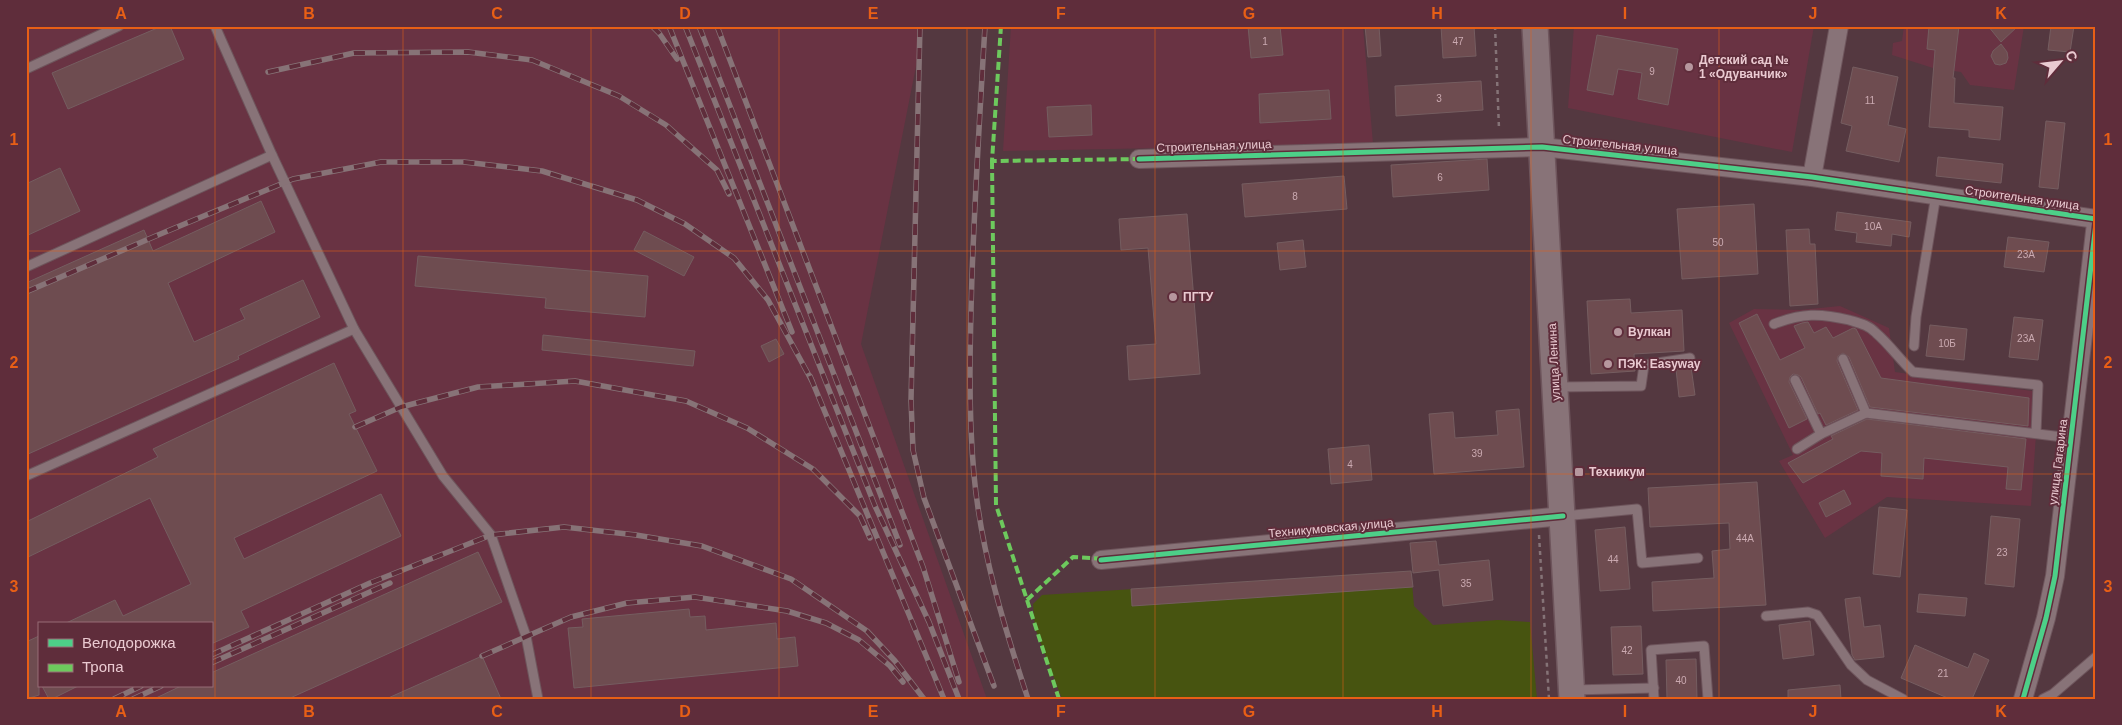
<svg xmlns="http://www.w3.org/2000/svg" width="2122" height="725" font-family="Arial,sans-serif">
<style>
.built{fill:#693343;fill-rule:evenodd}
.green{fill:#475410}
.building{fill:#6e4c50;stroke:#755d60}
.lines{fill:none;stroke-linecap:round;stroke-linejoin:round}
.lane-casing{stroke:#6e555c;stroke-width:11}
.street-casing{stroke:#6e555c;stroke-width:20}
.secondary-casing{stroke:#6e555c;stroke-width:28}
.path{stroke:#857377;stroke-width:2.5;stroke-dasharray:4 4;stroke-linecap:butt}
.lane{stroke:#887378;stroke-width:9}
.street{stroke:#887378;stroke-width:18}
.secondary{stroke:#887378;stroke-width:25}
.rail-casing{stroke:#877377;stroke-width:5.5}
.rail{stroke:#5f2d3b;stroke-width:4;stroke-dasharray:11;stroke-linecap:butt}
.quiet{stroke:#6dc95d;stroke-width:4;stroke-dasharray:8 4;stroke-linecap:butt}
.cycleway-casing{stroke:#5f2d3b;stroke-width:8}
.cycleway{stroke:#4dcf88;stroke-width:5}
.grid{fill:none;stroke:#e85f16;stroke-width:1;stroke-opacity:0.55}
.poi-dot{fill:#b6979e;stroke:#5f2d3b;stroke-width:2}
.labels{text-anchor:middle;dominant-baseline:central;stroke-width:4;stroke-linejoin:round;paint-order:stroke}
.number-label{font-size:10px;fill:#cbaab1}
.poi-label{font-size:12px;font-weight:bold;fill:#eacad1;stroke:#5f2d3b;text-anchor:start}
.street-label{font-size:12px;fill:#eacad1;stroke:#5f2d3b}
.neatline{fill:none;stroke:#e85f16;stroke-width:2}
.grid-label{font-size:16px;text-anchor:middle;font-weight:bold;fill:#e85f16}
</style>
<rect width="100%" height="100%" fill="#543840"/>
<g class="built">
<path d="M26,26H924L861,344L987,699H26ZM39,624H211V686H39Z"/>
<path d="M1011,26H1363L1373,144L1003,151Z"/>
<path d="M1574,26H1814L1792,152L1568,108Z"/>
<path d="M1904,26H2024L2014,90L1970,85L1961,72L1933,68L1892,55L1893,43L1902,41Z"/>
<path d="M1840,306L1889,328L1895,372L2039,392L2031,506L1887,497L1825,538L1779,461L1793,455L1729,323L1754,309L1800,310Z"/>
</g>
<path class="green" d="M1411,571L1414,606L1433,625L1498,620L1530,622L1537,699H1062L1035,628L1033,604L1042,595Z"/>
<g class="building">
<path d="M162,26H170L184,59L68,109L52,73Z"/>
<path d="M1248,26H1280L1283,55L1251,58Z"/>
<path d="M1365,26H1379L1381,56L1368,57Z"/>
<path d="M1441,26H1474L1476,56L1443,58Z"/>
<path d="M1929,26H1959L1953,78H1955L1954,103L2003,107L2000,140L1969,137V130L1929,127L1935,50L1927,49Z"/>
<path d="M1988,26H2018L2001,42Z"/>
<path d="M2051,26H2074L2070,52L2048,50Z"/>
<path d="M1597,35L1678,49L1668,105L1638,99L1642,73L1618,69L1613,95L1587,90Z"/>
<path d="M2001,44L2007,52L2008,58L2006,63L2000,65L1995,64L1991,56L1993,51Z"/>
<path d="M1853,67L1898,77L1888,125L1906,129L1899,162L1846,151L1852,126L1841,123Z"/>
<path d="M1481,81L1483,110L1396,116L1395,86Z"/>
<path d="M1329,90L1331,119L1260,123L1259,94Z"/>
<path d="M1091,105L1092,135L1049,137L1047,107Z"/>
<path d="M2046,121L2065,123L2058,189L2039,187Z"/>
<path d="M1938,157L2003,164L2001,183L1936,176Z"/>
<path d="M1487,159L1489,190L1393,197L1391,165Z"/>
<path d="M60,168L80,211L26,236V184Z"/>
<path d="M1344,176L1347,209L1245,217L1242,184Z"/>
<path d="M261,201L275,232L168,283L194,342L245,319L240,309L303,280L320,317L238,356L239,359L26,455V283L144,230L153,251Z"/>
<path d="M1754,204L1758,274L1682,279L1677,209Z"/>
<path d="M1837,212L1911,222L1909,237L1892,234L1891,246L1856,242L1857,233L1835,230Z"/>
<path d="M1187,214L1200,374L1129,380L1127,346L1156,344L1148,248L1121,250L1119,219Z"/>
<path d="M1809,229L1810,244H1815L1818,304L1790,306L1786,230Z"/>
<path d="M644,231L694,257L684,276L634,250Z"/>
<path d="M2008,237L2049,242L2044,272L2004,267Z"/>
<path d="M1303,240L1306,267L1280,270L1277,243Z"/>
<path d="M418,256L648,276L645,317L545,308L546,298L415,286Z"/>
<path d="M1630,299L1631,313L1682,310L1684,351L1634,354L1635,371L1591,374L1587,301Z"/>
<path d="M1757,314L1780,360L1805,348L1794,326L1802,323L1808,322L1814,333L1826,327L1833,338L1853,328L1856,329L1881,378L2029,398L2028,426L1870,407L1849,357L1843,353L1838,356L1837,361L1858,410L1826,425L1820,413L1818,414L1801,377L1798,375L1793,374L1790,377L1789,382L1807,419L1789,428L1739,323Z"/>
<path d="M2014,317L2043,320L2038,360L2009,357Z"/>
<path d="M1930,325L1967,329L1964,360L1926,356Z"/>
<path d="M543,335L695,351L693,366L542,350Z"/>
<path d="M776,339L784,354L769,362L761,346Z"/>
<path d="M334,363L356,411L349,414L377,471L234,538L244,559L381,494L401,536L241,611L249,627L211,644V624H64L115,600L123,616L191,584L150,498L26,558V522L158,457L153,449Z"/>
<path d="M1691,367L1695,395L1679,397L1676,369Z"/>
<path d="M1519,409L1524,467L1434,474L1429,414L1453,412L1455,438L1498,435L1496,411Z"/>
<path d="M1867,419L2026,439L2021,490L2006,489L2008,467L1924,458L1923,479L1881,476L1882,453L1861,451L1803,483L1788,463L1833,439L1831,436Z"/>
<path d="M1369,445L1372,480L1331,484L1328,449Z"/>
<path d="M1757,482L1766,605L1653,611L1652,582L1714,578L1712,551L1730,549L1729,523L1650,527L1648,488Z"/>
<path d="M1844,490L1851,504L1826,517L1819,503Z"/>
<path d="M1879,507L1907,510L1900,577L1873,574Z"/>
<path d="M1991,516L2020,519L2014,587L1985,584Z"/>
<path d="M1625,527L1630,589L1600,591L1595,530Z"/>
<path d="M1436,541L1439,565L1489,560L1493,600L1443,606L1439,570L1413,573L1410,543Z"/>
<path d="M478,552L502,602L288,699H154L181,686H211V673Z"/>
<path d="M1411,571L1413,587L1132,606L1131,589Z"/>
<path d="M1919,594L1967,598L1965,616L1917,612Z"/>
<path d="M1860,597L1864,627L1880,625L1884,657L1855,660L1852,655L1845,599Z"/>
<path d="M689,609L690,617L705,616L706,630L776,623L777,639L795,637L798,666L574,688L568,628L583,627L582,619Z"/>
<path d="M1810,621L1814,655L1783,659L1779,625Z"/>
<path d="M1641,626L1643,674L1613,675L1611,627Z"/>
<path d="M39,636V695L26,699V642Z"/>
<path d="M1915,645L1968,668L1974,653L1989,660L1972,699H1950L1901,678Z"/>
<path d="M482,656L501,699H386Z"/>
<path d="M1696,659L1697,699H1667L1666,660Z"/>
<path d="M1840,685L1841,699H1788V690Z"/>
<path d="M42,686H78L52,699H49Z"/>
</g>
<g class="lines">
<g class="lane-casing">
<g id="lane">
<path d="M215,26L272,155L354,329L443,476L491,535L526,636L538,699"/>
<path d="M26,69L119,26"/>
<path d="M26,267L272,155"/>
<path d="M1774,324C1802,313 1820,313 1849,320C1859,323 1869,325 1876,333C1890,345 1900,360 1913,372L2038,385L2036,433"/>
<path d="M1914,346L1916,317L1936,195"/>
<path d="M1843,359L1866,413L2071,438"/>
<path d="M1795,380L1821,434"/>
<path d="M1556,387L1641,386L1644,365L1690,358"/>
<path d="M1797,449L1821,434L1866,413"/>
<path d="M26,476L354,329"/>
<path d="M1563,516L1637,509L1642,563L1698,558"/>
<path d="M1766,616L1808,612L1817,615L1851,665L1867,680L1903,699"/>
<path d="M1572,690L1654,688"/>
<path d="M1654,699L1651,650L1704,646L1708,699"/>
<path d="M2043,699L2053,694L2096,657"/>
</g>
</g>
<g class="street-casing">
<g id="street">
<path d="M1139,159L1542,147L1812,177L2096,219"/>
<path d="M1812,177L1839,26"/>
<path d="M1101,560L1563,516"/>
<path d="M2023,699L2046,618L2055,576L2096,223"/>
</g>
</g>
<g class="secondary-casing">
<path id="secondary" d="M1535,26L1572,699"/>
</g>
<g class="path">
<path d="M1495,26L1499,129"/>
<path d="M1539,535L1549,699"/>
</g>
<use href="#lane" class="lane"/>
<use href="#street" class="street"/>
<use href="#secondary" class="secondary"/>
<g class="rail-casing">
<g id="rail">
<path d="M652,26L659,33L677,59"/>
<path d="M669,26L792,332"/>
<path d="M685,26L875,506L929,622L959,699"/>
<path d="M699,26L900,545"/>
<path d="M717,26L923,567L959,682"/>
<path d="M920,26L911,400L913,450L924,498L994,686"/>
<path d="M985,26C980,109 975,192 972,275C970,342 968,409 974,475C981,552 1004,626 1028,699"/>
<path d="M268,72L354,53L468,52L532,60L619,96L666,125L717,170L729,194"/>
<path d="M26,292L158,235L293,179L381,162H464L542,171L637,200L685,224L734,258L768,300L812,381"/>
<path d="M810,376L944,699"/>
<path d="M355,427L401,407L478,387L575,381L686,401L747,428L813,469L860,516L870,538"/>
<path d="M211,655L370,583L491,535L564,527L636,535L702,546L791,579L867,631L895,661L924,699"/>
<path d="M482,656L571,617L627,603L695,597L787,611L826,623L859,640L890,666L903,682"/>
<path d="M211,663L390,583"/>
<path d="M114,699L141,686"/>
<path d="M133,699L161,686"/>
</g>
</g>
<use href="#rail" class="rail"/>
<g class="quiet">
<path d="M1001,26L992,161L1139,159"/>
<path d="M992,161L996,505L1027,600L1073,557L1106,559"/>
<path d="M1027,600L1059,699"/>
</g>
<g class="cycleway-casing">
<g id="cycleway">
<path d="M1139,159L1542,147L1812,177L2096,219"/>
<path d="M1101,560L1563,516"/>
<path d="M2023,699L2046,618L2055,576L2096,223"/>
</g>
</g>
<use href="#cycleway" class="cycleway"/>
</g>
<path class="grid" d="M215,26V699M403,26V699M591,26V699M779,26V699M967,26V699M1155,26V699M1343,26V699M1531,26V699M1719,26V699M1907,26V699M26,251H2096M26,474H2096"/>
<g class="poi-dot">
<circle cx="1689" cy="67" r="5"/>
<circle cx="1173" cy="297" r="5"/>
<circle cx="1618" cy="332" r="5"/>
<circle cx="1608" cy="364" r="5"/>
<rect x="1574" y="467" width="10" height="10" rx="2.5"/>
</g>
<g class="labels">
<g class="number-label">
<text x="1265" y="41">1</text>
<text x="1458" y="41">47</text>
<text x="1652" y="71">9</text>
<text x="1439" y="98">3</text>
<text x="1870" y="100">11</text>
<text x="1440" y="177">6</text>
<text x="1295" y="196">8</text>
<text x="1873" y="226">10А</text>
<text x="1718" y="242">50</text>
<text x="2026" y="254">23А</text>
<text x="2026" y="338">23А</text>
<text x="1947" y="343">10Б</text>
<text x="1477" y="453">39</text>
<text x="1350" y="464">4</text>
<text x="1745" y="538">44А</text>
<text x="2002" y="552">23</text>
<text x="1613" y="559">44</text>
<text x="1466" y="583">35</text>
<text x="1627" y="650">42</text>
<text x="1943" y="673">21</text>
<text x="1681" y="680">40</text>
</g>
<g class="poi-label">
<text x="1699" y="60">Детский сад №<tspan x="1699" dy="14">1 «Одуванчик»</tspan></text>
<text x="1183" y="297">ПГТУ</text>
<text x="1628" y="332">Вулкан</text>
<text x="1618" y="364">ПЭК: Easyway</text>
<text x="1589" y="472">Техникум</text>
</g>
<g class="street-label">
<text transform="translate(1620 145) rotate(6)">Строительная улица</text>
<text transform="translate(1214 146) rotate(-2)">Строительная улица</text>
<text transform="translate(2022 198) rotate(8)">Строительная улица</text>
<text transform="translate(1554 362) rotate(-93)">улица Ленина</text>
<text transform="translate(2058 462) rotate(-83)">улица Гагарина</text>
<text transform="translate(1331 528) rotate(-5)">Техникумовская улица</text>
</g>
</g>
<rect width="2122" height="725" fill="none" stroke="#5f2d3b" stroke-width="55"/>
<rect x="38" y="622" width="175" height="65" fill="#5f2d3b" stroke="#976c77"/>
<rect x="48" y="639" width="25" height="8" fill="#4dcf88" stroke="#976c77"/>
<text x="82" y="648" font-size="15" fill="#eacad1">Велодорожка</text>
<rect x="48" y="664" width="25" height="8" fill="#6dc95d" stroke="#976c77"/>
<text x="82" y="672" font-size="15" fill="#eacad1">Тропа</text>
<g transform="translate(2060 62) rotate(62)" stroke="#5f2d3b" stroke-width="4" paint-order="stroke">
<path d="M0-4L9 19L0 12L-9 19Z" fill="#eacad1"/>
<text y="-8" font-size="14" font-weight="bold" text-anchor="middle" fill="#eacad1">С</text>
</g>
<rect x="28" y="28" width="2066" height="670" class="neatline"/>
<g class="grid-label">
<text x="121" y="19">A</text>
<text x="309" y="19">B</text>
<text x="497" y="19">C</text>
<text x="685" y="19">D</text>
<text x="873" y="19">E</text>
<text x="1061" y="19">F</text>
<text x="1249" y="19">G</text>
<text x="1437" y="19">H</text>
<text x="1625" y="19">I</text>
<text x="1813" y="19">J</text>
<text x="2001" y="19">K</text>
<text x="14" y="145">1</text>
<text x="2108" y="145">1</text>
<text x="14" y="368">2</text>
<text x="2108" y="368">2</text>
<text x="14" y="592">3</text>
<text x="2108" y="592">3</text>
<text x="121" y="717">A</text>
<text x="309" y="717">B</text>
<text x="497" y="717">C</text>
<text x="685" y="717">D</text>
<text x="873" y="717">E</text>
<text x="1061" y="717">F</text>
<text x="1249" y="717">G</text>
<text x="1437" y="717">H</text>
<text x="1625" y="717">I</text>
<text x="1813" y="717">J</text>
<text x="2001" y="717">K</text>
</g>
</svg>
